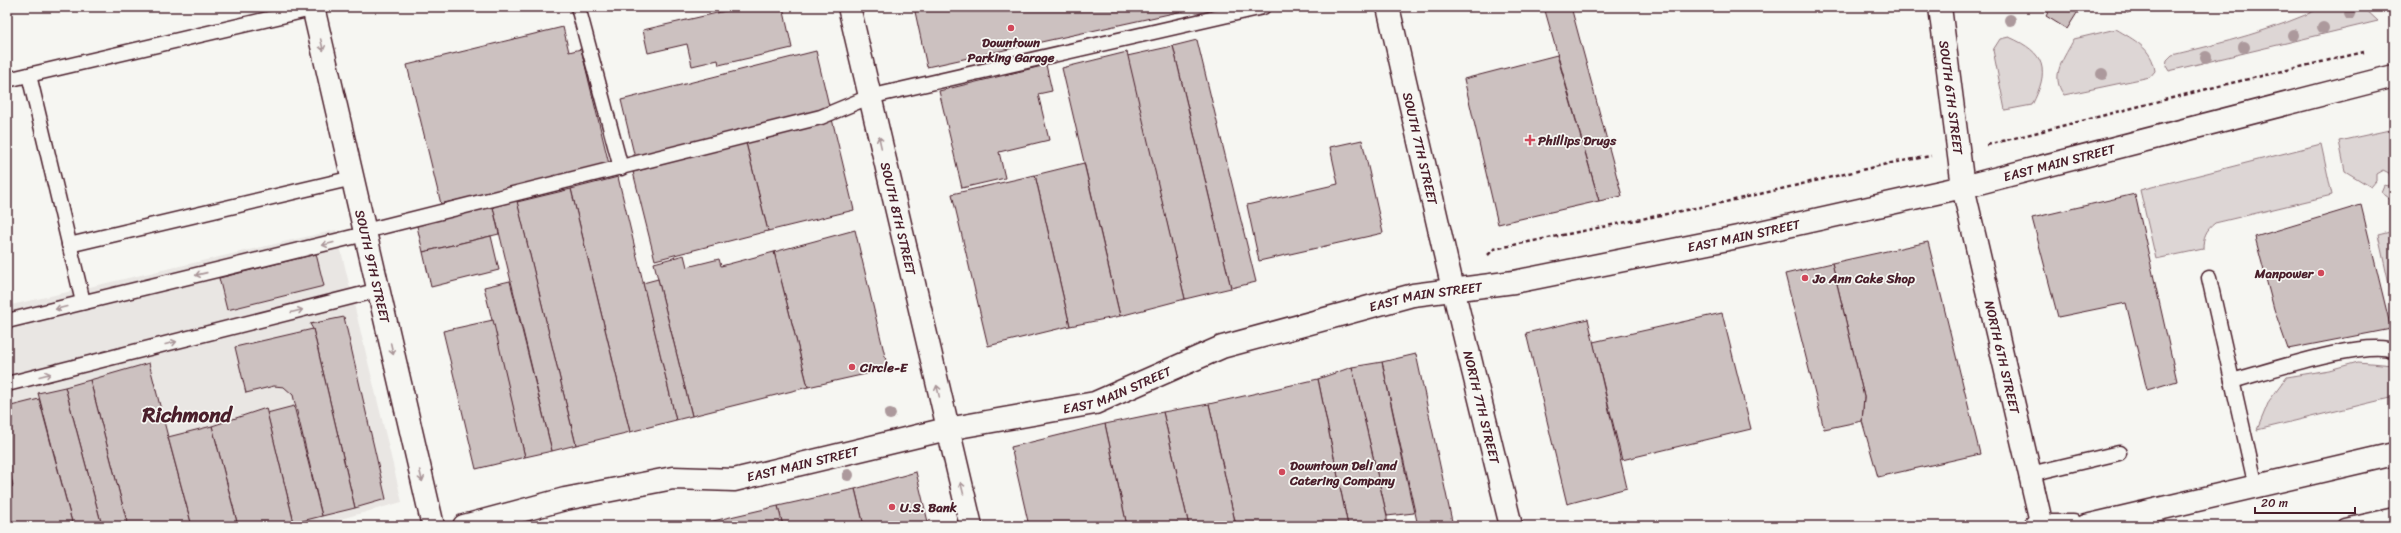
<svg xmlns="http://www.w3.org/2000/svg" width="2401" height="533" font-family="Sriracha,sans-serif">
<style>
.built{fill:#e9e6e3}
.green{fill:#ddd6d5;stroke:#947a80}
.building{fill:#ccc1c0;stroke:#4a1f2b}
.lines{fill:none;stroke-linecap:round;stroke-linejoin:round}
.lane-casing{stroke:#4a1f2b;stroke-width:17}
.street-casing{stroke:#4a1f2b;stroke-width:25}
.secondary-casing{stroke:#4a1f2b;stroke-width:25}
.highway-casing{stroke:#4a1f2b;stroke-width:25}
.path{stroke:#4a1f2b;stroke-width:2.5;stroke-dasharray:4 3;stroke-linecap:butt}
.lane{stroke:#f6f6f2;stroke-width:14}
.street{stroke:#f6f6f2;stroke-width:22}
.secondary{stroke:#f6f6f2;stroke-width:22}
.highway{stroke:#f6f6f2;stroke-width:22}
.tree{fill:#ac999c}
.oneway{stroke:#a99598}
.poi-dot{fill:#d1495b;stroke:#f6f6f2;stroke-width:1.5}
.labels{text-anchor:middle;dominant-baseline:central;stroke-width:3.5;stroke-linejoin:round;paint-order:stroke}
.poi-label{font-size:13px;font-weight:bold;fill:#4a1f2b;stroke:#f6f6f2;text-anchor:start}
.street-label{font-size:13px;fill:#4a1f2b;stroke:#f6f6f2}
.town-label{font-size:21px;font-weight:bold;fill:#4a1f2b;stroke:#f6f6f2}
</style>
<rect width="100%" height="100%" fill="#f6f6f2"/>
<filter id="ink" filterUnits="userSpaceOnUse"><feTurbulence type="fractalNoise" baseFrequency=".025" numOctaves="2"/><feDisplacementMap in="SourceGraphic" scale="8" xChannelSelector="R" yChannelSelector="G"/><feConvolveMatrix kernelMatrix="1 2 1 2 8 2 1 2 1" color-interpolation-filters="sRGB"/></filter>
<g filter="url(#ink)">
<path class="built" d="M336,230L402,502L315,526H7V306Z"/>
<g class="green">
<path d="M2323,7H2363L2378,21L2169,71L2166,66L2167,60L2172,55C2223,43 2275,30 2323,7Z"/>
<path d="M2116,29C2134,40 2152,48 2155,71L2150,77L2064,95C2049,75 2065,57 2074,39Z"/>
<path d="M2009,37C2046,53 2050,70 2032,105L2005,110L1993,50L2000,39Z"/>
<path d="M2394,129V201L2381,192L2384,185L2389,186L2392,180L2389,173L2383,170L2376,174V181L2371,187L2345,171L2339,141Z"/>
<path d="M2321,144L2332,195L2215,223C2206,230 2203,237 2203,249L2156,259L2140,190Z"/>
<path d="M2394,231V307L2378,235Z"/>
<path d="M2358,362L2394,365V397L2257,430L2269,401L2287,377L2329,370Z"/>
</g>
<g class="building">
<path d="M730,7H783L792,48L719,65L718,60L692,66L687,44L648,53L643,30L730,10Z"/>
<path d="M914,7H1201L927,67Z"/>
<path d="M1544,7H1571L1622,196L1599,201Z"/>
<path d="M2051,7H2101L2077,13L2067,29L2046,16Z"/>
<path d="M2118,7H2132L2128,13Z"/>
<path d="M563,27L569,52L581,49L609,164L441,204L407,65Z"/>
<path d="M1197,40L1256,282L1231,288L1173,46Z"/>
<path d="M1173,46L1231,288L1185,299L1127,56Z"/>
<path d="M816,51L830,110L635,158L621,100Z"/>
<path d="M1127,52L1185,299L1120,316L1062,68Z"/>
<path d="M1557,55L1599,201L1498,224L1464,79Z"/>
<path d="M1046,65L1052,91L1038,94L1049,140L999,152L1005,178L962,188L939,91Z"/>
<path d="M832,119L854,210L768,231L745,139Z"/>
<path d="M1362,140L1383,233L1259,261L1247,205L1338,184L1330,147Z"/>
<path d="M746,143L768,231L655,260L633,172Z"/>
<path d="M1084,163L1120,316L1070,326L1035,175Z"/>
<path d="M1035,175L1070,326L988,346L952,194Z"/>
<path d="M618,177L676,420L630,432L571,189Z"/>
<path d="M571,189L630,432L576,445L517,202Z"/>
<path d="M2135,194L2177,381L2147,390L2126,303L2058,317L2032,218Z"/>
<path d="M516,197L576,445L552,451L492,203Z"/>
<path d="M492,203L499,234L423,252L416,222Z"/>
<path d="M2361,205L2391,329L2288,349L2274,309L2255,237Z"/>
<path d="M855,230L888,369L808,387L774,252Z"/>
<path d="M491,236L499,270L431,287L423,252Z"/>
<path d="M1928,242L1980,454L1878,477L1862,421L1864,397L1832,263Z"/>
<path d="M774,252L808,387L692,416L654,263L684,255L687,267L719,259L721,266Z"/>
<path d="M316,254L324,286L227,310L219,278Z"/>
<path d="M1832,263L1864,397L1862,421L1824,429L1785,274Z"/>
<path d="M658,279L692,416L676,420L643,283Z"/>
<path d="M510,281L552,451L525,457L484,287Z"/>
<path d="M1722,313L1751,429L1622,460L1593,342Z"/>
<path d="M344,317L386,499L355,508L313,329L310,324Z"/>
<path d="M1588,319L1627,488L1567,504L1526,333Z"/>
<path d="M493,320L525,457L476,469L443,331Z"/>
<path d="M313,329L355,508L322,516L293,395L284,387L274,386L246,393L235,347Z"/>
<path d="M1416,354L1453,526H1418L1382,362Z"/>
<path d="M1382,362L1414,513L1387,516L1352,367Z"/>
<path d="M149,363L168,437L192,526H128L90,380Z"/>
<path d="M1352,367L1387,516V526H1348L1318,379Z"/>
<path d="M1318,379L1348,526H1236L1209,404Z"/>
<path d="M90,380L128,526H102L65,387Z"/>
<path d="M65,387L102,526H73L38,393Z"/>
<path d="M39,399L73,526H7V487L13,486L7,462V407Z"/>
<path d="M1209,404L1236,526H1189L1163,412Z"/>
<path d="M294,406L322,516L294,523L267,413Z"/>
<path d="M266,408L294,523L282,526H238L212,426Z"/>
<path d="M1163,412L1189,526H1127L1105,424Z"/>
<path d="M1105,424L1127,526H1029L1011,447Z"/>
<path d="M212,426L238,526H192L168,437Z"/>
<path d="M7,462L13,486L7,487Z"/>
<path d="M916,472L929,526H864L855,489Z"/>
<path d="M855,489L864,526H783L778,506Z"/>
<path d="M778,506L783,526H700V524Z"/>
</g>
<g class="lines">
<g class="lane-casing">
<g id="lane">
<path d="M578,7L621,168"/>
<path d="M29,75L83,302"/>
<path d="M7,80L320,7"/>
<path d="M365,231L821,117L869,97L1263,7"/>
<path d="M69,245L353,178"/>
<path d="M2209,278L2256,487"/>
<path d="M7,321L365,234"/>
<path d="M2232,381C2263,373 2369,337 2394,351"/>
<path d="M7,384L379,290"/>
<path d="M2030,474L2119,453"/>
<path d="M2345,526L2394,515"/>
</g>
</g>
<g class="street-casing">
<g id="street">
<path id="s1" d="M1388,7L1453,289L1511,526"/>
<path id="s2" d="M1940,7L1963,187L2042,526"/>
<path id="s3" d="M947,429L1095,403L1222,347L1413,295L1514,282L1738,237L1963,187L2394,76"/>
<path d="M2035,526H2073"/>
<path d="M2086,526L2394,454"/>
</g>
</g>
<g class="secondary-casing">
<g id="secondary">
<path id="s4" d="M464,526L565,499L673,478L734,480L947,429"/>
</g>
</g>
<g class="highway-casing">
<g id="highway">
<path id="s5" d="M313,7L433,526"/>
<path id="s6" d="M849,7L971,526"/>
</g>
</g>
<g class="path">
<path d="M1987,145L2223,85L2364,52"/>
<path d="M1488,255L1494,249L1730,201L1891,163L1931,156"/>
</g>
<use href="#lane" class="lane"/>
<use href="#street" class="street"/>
<use href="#secondary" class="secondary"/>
<use href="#highway" class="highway"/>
</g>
<g class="tree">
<circle cx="2350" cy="14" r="6"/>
<circle cx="2010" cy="20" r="6"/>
<circle cx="2323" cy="28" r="6"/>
<circle cx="2293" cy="35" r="6"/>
<circle cx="2244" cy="47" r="6"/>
<circle cx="2206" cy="57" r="6"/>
<circle cx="2102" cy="74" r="6"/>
<circle cx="890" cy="414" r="6"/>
<circle cx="848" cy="475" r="6"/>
</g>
<defs><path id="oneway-shaft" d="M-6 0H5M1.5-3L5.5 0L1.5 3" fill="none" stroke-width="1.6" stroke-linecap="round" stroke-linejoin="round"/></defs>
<g class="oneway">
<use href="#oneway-shaft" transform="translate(322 45) rotate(77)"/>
<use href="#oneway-shaft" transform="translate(880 142) rotate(-103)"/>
<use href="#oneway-shaft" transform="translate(328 244) rotate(166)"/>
<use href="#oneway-shaft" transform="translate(201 274) rotate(167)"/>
<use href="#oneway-shaft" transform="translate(61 308) rotate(166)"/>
<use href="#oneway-shaft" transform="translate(297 311) rotate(-14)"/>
<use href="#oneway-shaft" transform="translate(171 343) rotate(-14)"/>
<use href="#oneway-shaft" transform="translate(392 349) rotate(77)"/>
<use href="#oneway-shaft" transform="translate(45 375) rotate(-14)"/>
<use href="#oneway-shaft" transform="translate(938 391) rotate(-103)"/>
<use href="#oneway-shaft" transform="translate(421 476) rotate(77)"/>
<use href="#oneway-shaft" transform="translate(962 488) rotate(-104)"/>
</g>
</g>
<g class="poi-dot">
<circle cx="1011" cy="28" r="4"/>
<path d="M1528 134h4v4h4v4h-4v4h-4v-4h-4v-4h4z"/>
<circle cx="2321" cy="273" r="4"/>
<circle cx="1805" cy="278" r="4"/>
<circle cx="852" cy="367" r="4"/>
<circle cx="1282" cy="472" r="4"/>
<circle cx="892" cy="507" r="4"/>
</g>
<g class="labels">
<g class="poi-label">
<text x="1011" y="42" text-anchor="middle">Downtown<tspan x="1011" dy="15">Parking Garage</tspan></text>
<text x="1538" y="140">Phillips Drugs</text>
<text x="2313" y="273" text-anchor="end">Manpower</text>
<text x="1813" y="278">Jo Ann Cake Shop</text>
<text x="860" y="367">Circle-E</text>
<text x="1290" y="465">Downtown Deli and<tspan x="1290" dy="15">Catering Company</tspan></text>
<text x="900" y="507">U.S. Bank</text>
</g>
<g class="street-label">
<text stroke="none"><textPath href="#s2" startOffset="91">SOUTH 6TH STREET</textPath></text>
<text stroke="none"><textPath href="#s1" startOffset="145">SOUTH 7TH STREET</textPath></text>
<text stroke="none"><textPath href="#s3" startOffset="1147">EAST MAIN STREET</textPath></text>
<text stroke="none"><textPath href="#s6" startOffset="217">SOUTH 8TH STREET</textPath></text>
<text stroke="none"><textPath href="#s3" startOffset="823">EAST MAIN STREET</textPath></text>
<text stroke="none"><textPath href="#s5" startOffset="266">SOUTH 9TH STREET</textPath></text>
<text stroke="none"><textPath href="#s3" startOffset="499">EAST MAIN STREET</textPath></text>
<text stroke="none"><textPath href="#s2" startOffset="356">NORTH 6TH STREET</textPath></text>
<text stroke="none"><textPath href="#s3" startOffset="175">EAST MAIN STREET</textPath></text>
<text stroke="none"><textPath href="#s1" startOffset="411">NORTH 7TH STREET</textPath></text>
<text stroke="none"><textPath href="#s4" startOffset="346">EAST MAIN STREET</textPath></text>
</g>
<g class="town-label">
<text x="187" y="415">Richmond</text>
</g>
</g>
<rect width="2401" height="533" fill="none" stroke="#f6f6f2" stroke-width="24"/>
<rect x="12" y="12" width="2377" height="509" fill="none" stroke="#4a1f2b" stroke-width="1.5" filter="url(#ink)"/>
<path d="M2255 507v6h100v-6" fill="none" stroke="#4a1f2b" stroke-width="2"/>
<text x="2261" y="507" font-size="12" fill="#4a1f2b" stroke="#f6f6f2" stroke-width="3" paint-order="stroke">20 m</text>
</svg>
